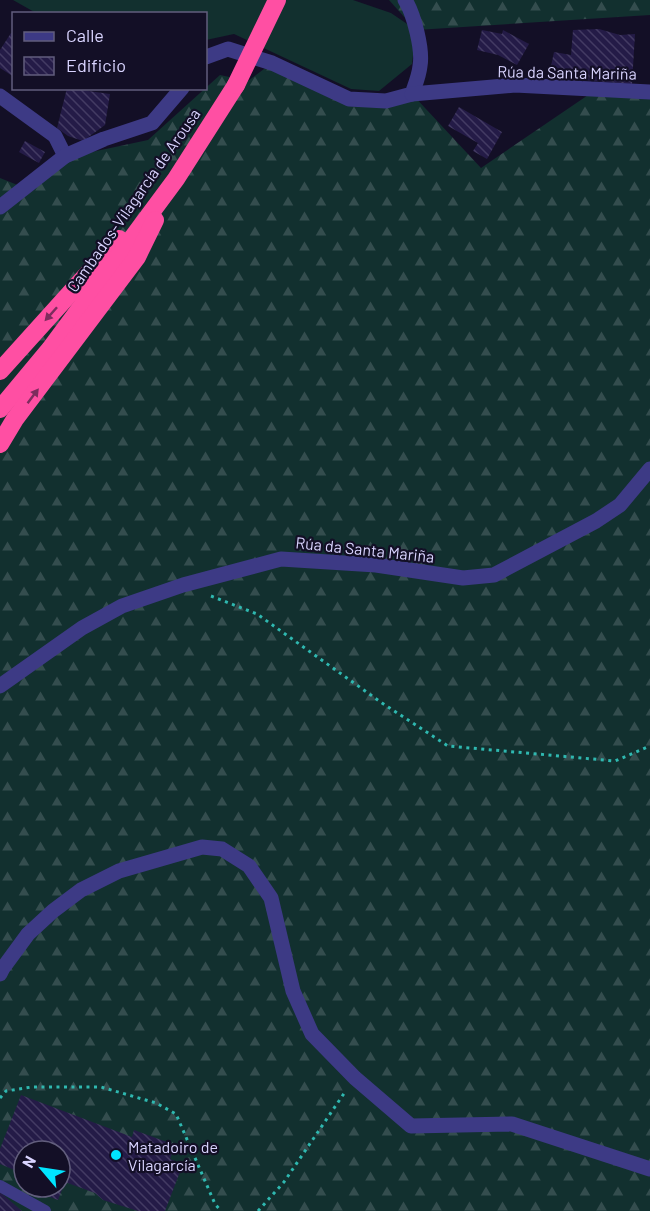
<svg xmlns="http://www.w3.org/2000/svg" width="650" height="1211" font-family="Barlow,sans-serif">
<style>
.grass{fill:#12302f}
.forest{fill:url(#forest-firs);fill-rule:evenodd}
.building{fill:url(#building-back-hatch)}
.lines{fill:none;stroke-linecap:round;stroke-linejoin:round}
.path{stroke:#2fb8b0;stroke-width:3;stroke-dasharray:3 4.5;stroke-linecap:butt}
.lane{stroke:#3d3a85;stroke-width:12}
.street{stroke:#3d3a85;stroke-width:15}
.highway{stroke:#ff4fa3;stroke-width:18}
.highway-bridge{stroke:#ff4fa3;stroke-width:18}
.oneway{fill:#7d2c5e}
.poi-dot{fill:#00e5ff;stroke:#130f26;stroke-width:2}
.labels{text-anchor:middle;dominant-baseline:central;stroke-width:4.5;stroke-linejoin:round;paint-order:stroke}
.street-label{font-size:16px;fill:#d9d4ff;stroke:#130f26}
.poi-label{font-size:16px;fill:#d9d4ff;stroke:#130f26;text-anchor:start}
</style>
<defs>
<pattern id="forest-firs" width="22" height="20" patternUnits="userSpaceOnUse" patternTransform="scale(1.5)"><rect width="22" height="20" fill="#12302f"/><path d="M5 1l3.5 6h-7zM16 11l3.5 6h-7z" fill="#344d4e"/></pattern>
<pattern id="building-back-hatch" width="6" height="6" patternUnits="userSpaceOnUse" patternTransform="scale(1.5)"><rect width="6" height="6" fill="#241b47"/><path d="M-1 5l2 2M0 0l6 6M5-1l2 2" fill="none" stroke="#433b63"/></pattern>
</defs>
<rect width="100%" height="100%" fill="#130f26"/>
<path class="grass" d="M13,0H353L391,13L416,30L412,64L379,91L351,89L234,34L206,40V14L36,13Z"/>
<g class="forest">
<path d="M389,0H650V15L416,30Z"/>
<path d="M272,63L349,99L412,94L481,168L597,89L650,94V1211H0V178L25,188L45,172L87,153L148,140L220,75L248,81ZM24,1151H60V1187H24Z"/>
</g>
<g class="building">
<path d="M599,29L620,35L635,34L632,84L583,80L567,81L569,73L551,66L554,52L571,55L573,30Z"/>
<path d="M482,30L502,34L503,30L529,44L517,65L498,55L477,50Z"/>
<path d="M11,33L14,34V77L0,68V50Z"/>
<path d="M67,88L110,94L105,125L83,141L68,136L57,128Z"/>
<path d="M459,107L502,132L487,159L473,151L478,143L448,126Z"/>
<path d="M25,141L45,152L39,163L19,152Z"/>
<path d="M21,1095L132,1137L134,1130L175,1145L170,1159L183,1164L165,1211H138L103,1200L95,1193L65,1182L58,1200L30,1190L31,1187H60V1151H24V1174L0,1164V1149Z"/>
<path d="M0,1192L22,1211H0Z"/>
</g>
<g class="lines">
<g class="path">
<path d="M211,596L257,614L382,703L448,746L615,761L650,746"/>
<path d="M0,1098L6,1091L32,1087H101L156,1103L176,1114L215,1204L221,1211"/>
<path d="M258,1211L284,1182L345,1092"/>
</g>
<path class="lane" d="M0,1186L45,1211"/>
<g class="street">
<path d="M206,57L228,49L272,63L349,99L386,101L412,94C415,85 419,76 420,66C423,50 414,14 405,0"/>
<path d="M412,94L515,85L650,92"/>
<path d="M0,96L55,136L65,156"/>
<path d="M0,207L65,156L104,139L152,123L182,88"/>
<path d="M0,686L82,628L122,606L183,585L281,559L376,565L463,578L494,575L596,521L620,505L650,469"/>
<path d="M0,974L3,968L28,934L53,911L81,890L119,871L202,847L222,849L249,866L271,898L293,991L312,1034L355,1078L411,1126L512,1124L650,1169"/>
</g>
<g class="highway">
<path d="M0,371L119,239"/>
<path d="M0,409L50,349L176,179L236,85"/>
<path d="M0,444L15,419L137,257L155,220"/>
</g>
<path class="highway-bridge" d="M236,85L277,0"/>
</g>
<defs><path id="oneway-solid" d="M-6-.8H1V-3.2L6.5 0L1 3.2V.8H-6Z" transform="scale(1.5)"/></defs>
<g class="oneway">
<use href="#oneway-solid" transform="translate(51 314) rotate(132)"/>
<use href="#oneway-solid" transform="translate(33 396) rotate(-53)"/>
</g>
<circle class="poi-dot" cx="116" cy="1155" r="6"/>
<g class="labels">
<g class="street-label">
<text transform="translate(567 72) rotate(1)">Rúa da Santa Mariña</text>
<text transform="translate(133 200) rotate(-55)">Cambados-Vilagarcía de Arousa</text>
<text transform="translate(365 549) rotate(6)">Rúa da Santa Mariña</text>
</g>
<g class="poi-label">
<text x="128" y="1146">Matadoiro de<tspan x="128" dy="18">Vilagarcía</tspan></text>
</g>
</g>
<rect x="12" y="12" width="195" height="78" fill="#130f26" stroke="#625e7d" stroke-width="1.5"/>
<rect x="24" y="32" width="30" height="9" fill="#3d3a85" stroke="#625e7d" stroke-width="1.5"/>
<text x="66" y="42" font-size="18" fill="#d9d4ff">Calle</text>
<rect x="24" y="57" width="30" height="18" fill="url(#building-back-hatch)" stroke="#625e7d" stroke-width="1.5"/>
<text x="66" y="72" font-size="18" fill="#d9d4ff">Edificio</text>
<g transform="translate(42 1169) rotate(299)"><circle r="28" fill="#130f26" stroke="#625e7d" stroke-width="1.5"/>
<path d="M0-4.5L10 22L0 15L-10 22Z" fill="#00e5ff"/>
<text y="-9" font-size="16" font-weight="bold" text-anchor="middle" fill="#d9d4ff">N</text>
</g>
</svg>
